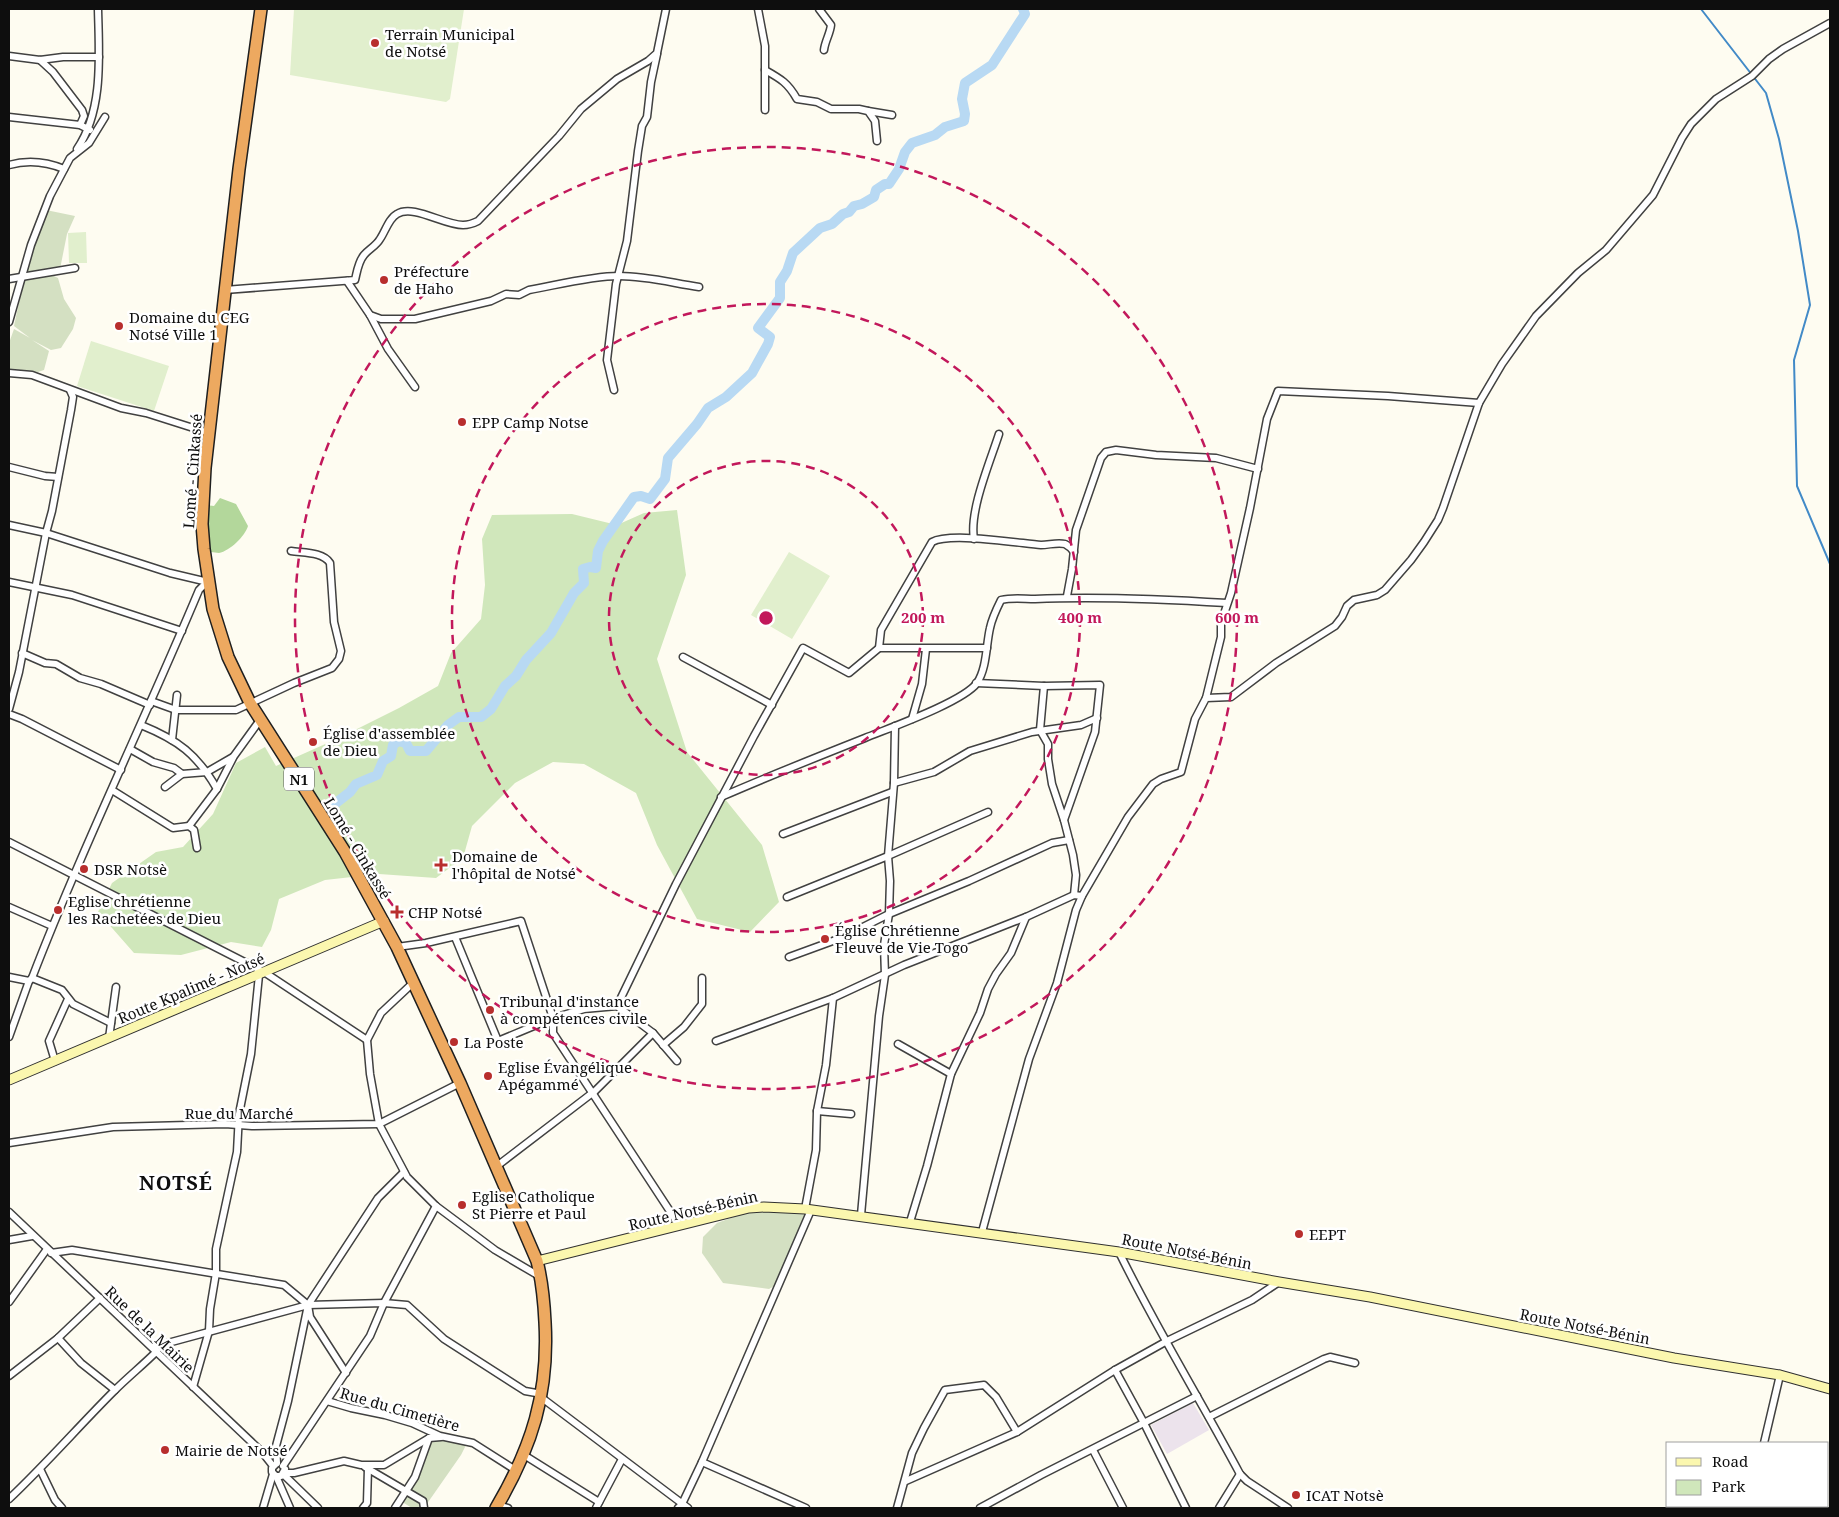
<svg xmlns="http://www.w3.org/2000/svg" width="1839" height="1517" font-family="'Noto Serif',serif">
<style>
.industrial{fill:#ece3ec}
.green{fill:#d0e7bb}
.forest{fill:#b3d79b}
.cemetery{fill:#d4e0c2}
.pitch{fill:#e1efcd}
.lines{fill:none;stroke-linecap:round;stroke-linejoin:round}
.stream{stroke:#428ac7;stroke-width:2}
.river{stroke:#b8d9f3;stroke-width:10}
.street-casing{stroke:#414141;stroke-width:9}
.secondary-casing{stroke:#303030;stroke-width:11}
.highway-casing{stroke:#1f1f1f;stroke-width:14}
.street{stroke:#fff;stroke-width:6}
.secondary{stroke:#fbf7af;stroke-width:9}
.highway{stroke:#eda960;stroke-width:11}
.ring{fill:none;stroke:#c2185b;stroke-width:2.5;stroke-dasharray:9 6}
.poi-dot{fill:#b82e2d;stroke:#fff;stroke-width:2}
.labels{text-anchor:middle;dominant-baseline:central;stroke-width:5;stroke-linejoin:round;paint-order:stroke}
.shield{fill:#fff;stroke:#565656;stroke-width:1}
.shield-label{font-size:14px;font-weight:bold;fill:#0e0e0e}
.poi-label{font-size:15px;fill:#0e0e0e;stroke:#fff;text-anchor:start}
.street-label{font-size:15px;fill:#0e0e0e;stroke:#fff}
.district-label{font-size:20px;font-weight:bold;letter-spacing:1px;fill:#0e0e0e;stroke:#fff}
.centre{fill:#c2185b;stroke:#fff;stroke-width:2.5}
.ring-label{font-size:15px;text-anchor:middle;font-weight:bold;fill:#c2185b;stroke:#fff;stroke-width:5;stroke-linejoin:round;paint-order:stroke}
</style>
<rect width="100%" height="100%" fill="#fefcf1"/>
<path class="industrial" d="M1193,1403L1209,1430L1167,1454L1151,1425Z"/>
<path class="green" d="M677,510L686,575L657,659L687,752L762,845L779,902L750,932L697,919L657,845L636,793L584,764L553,762L515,783L472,826L463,858L436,878L379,874L325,880L279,899L271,930L262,947L231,942L181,955L134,953L98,912L112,883L156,852L183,847L213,814L236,763L265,747L276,766L341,737L399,708L438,686L451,653L481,619L485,585L482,539L492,515L572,514L617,525L644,513Z"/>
<path class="forest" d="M220,498L236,504L248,526C245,536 230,551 219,553C216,553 214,552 211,552L206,533V505L214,506Z"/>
<g class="cemetery">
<path d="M46,210L75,216L67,234L60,269L25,272Z"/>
<path d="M52,275L58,278L64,299L76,318L73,329L61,348L51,350L32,340L49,351L44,370L38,372L9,369V343L14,329L30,338L14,326L24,279Z"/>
<path d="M771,1210L798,1211L807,1214L778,1284L769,1289L723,1283L702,1253L703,1237L717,1223L742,1214Z"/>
<path d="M429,1439H445L466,1445L461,1455L424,1508H412L399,1500L415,1477Z"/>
</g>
<g class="pitch">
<path d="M294,9H464L450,99L446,102L290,75Z"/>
<path d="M86,232L87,263H69L68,233Z"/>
<path d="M91,341L169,366L154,411L77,386Z"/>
<path d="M789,552L830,576L792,639L751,615Z"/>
</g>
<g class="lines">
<path class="stream" d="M1701,9L1766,93L1779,139L1798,231L1810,305L1794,360L1797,486L1830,564"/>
<path class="river" d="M327,810L350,792L356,784L377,775L383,761L391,756L393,745L398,741L406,743L410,751H426L448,725L459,717H481L491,709L505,686L516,676L526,660L551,633L574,593L584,583L583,569L590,567L596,568L598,551L603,541L634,497L641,496L650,499L665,479L668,458L697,424L708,408L726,397L752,373L768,344L770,337L758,328L780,298V282L787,271L793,253L820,228L832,224L843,214L849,212L854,206L862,204L874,197L876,190L885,184H889L899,169L905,152L912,143L935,135L945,127L964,121L965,114L962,99L965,83L992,65L1025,14L1023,9"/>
<g class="street-casing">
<g id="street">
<path d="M758,9L765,46V70C781,79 788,83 797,99L817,102L831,109H859L868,111L875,121L877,141"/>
<path d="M819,9L831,25C830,34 825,41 824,50"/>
<path d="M9,56L40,60L63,57H99"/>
<path d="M40,60L53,72L82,110L84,116L80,125"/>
<path d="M765,70V110"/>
<path d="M868,111L892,115"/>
<path d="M9,117L80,125L90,130"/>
<path d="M77,149C104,110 99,54 98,9"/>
<path d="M9,165C27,160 47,162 64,169"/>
<path d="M9,279L75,268"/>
<path d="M347,281L370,315L381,319H415L491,301L506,294L519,295L529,290C557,285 591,276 619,276C647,276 672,283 699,287"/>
<path d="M225,290L355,280C357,272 358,262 364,255C369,249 376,246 380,239C385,232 389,218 397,214C413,204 444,225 463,225C468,225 474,223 478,221L559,136L581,109L617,79L648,61L657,53L666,9"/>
<path d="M370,315L388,349L415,387"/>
<path d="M9,322L31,245L50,196L70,158L89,143L105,117"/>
<path d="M9,373L32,375L121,408L146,413L209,433"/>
<path d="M614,390L607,360L616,284L627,241L638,151L642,126L647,117L651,82L657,54"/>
<path d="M9,467L45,476L58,477"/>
<path d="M9,525L46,533L170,573L208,582"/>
<path d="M974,539C969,511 990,462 999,434"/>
<path d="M9,582L72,595L182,631"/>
<path d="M1067,596L1072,569L1076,530L1101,458L1106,452L1116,450L1156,455L1216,458L1258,469"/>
<path d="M879,648L881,630L932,542C950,532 1018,543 1041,545C1049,545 1057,542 1065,544C1069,546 1071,548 1074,552"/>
<path d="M22,653L45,663L56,664L80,678L101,684L150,705"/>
<path d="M683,657L772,705"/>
<path d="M976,683L1044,686L1100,685L1095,732L1064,820L1073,855L1076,875L1074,895"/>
<path d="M1044,686L1040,730L1048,744V759L1052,784L1064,820"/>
<path d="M1206,698L1221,637V623L1231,593L1250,508L1267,419L1278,391L1388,396L1479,403"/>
<path d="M151,701L176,710H236L294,683L332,668L339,659L341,651L334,622L330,563C323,552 304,553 291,551"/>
<path d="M9,709L19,672L46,533L52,511L71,410L73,397L70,390"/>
<path d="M9,714L22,719L121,770"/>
<path d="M912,719L922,684L926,649"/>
<path d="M141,725C178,740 197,754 217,789"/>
<path d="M172,740L177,695"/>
<path d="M130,749L153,762L174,768L182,774"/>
<path d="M894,783L934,772L970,751L1032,732L1081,725L1097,718"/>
<path d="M165,787L182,774L207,772L233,757"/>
<path d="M112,790L173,828L189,826L194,830L197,848"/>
<path d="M721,797C769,776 817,757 865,738C889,728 963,702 977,683C987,668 986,645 990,628C992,618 997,608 1001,600C1013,597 1024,599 1035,599C1099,596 1163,599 1227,603"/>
<path d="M189,826L217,789L234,756L260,720"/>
<path d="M783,834L892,792"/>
<path d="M9,842L264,972L367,1040"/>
<path d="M787,897L888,856L988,812"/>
<path d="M9,907L52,926"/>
<path d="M455,937L498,1041L553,1018L584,1009L617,1006L653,1033L677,1061"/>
<path d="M397,947L426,943L521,921L553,1018V1033L679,1225"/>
<path d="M789,957L841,938L889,914L969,881L1052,843L1069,840"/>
<path d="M9,977L29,981"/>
<path d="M32,978L62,990L73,1004L111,1023"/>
<path d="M414,982L381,1013L367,1040L370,1074L379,1124L407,1177L436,1206L495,1250L539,1276"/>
<path d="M617,1006L676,884L754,736L803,648L849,673L879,648H987"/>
<path d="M9,1037L29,981L32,978C83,846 145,719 199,590L206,583"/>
<path d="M109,1038L116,987"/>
<path d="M716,1041L833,998L904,965L1026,917L1074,895L1082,896"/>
<path d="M898,1044L951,1074"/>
<path d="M663,1045L684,1027L702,1004V978"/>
<path d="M55,1061L49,1041L68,999"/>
<path d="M817,1111L851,1114"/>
<path d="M9,1143L113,1127L225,1124L252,1126L379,1124L460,1083"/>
<path d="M497,1166L595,1091L653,1033"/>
<path d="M805,1209L816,1150L817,1111L826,1065L833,998"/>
<path d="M9,1212L262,1452L273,1466"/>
<path d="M861,1215L879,1016L885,975L884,945L889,914L890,881L888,856L894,783L895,726"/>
<path d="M910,1222L927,1166L951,1074L980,1013L988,989L996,974L1011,953L1026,917"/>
<path d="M982,1232L1029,1059L1057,983L1076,910L1082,896L1128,817L1153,784L1161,779L1181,772L1195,719L1206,698L1231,697L1276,663L1335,626L1342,617L1347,606L1354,600L1377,595L1385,590L1411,560L1424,542L1438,520L1443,508L1479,403L1502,364L1536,316L1578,273L1606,250L1653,195L1682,138L1691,124L1716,99L1752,76L1769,59L1783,49L1830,23"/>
<path d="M9,1240L32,1236"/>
<path d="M1119,1252C1156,1328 1200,1399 1240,1474L1247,1481L1288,1508"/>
<path d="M51,1253L72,1250L284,1285L308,1305L310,1317L346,1373"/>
<path d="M9,1302L47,1249"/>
<path d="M58,1338L81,1363L115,1390"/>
<path d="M153,1347L308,1305L384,1303L407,1305L444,1339L525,1391L542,1394"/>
<path d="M1115,1370L1144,1423L1186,1508"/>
<path d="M9,1376L58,1338L100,1298"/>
<path d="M193,1387L209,1331L210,1309L216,1273V1249L237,1152L239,1114L251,1054L259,975"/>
<path d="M542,1398L688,1508"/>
<path d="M327,1401L351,1408L385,1415L412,1423L440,1436L473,1443L517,1471"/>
<path d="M1209,1417L1324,1359L1330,1357L1355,1363"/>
<path d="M1764,1443L1780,1375"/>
<path d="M1093,1450L1123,1508"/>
<path d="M524,1455L599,1502"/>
<path d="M702,1462L806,1508"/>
<path d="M277,1463L276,1446L288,1401L308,1305L378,1198L404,1172"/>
<path d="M276,1464L272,1468V1472L276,1476L290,1508"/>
<path d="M283,1466L370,1336L384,1303L436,1206"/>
<path d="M365,1467L423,1501L424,1508"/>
<path d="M40,1469L55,1500L62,1508"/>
<path d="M284,1473H294L344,1461L361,1465H384L429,1438L441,1437"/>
<path d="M283,1474L318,1508"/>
<path d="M276,1476H281L285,1469"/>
<path d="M906,1481L1017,1432L1115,1370L1167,1341L1252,1300L1279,1282"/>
<path d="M9,1499C46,1464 79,1426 114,1391C128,1377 143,1365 157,1351"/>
<path d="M498,1505L508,1508"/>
<path d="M1705,1506L1713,1508"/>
<path d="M263,1508L273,1474"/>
<path d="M363,1508L367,1503L368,1468"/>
<path d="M395,1508L415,1477L429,1438"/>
<path d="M596,1508L622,1459"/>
<path d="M678,1508L682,1504L702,1462L811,1210"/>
<path d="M897,1508L912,1453L924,1428L945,1390L984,1385L996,1397L1017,1432"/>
<path d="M980,1508L1041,1475L1197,1396"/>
<path d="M1219,1508L1240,1474"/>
<path d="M1687,1508L1688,1506"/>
<path d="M1745,1508L1746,1506"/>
</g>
</g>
<g class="secondary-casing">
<g id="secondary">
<path d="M9,1080L384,921"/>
<path d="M537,1261L749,1208L764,1207L805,1209L1119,1252L1279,1282L1370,1297L1674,1358L1780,1375L1830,1389"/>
</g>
</g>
<g class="highway-casing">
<path id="highway" d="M261,9L239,169L205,468L202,524L204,549L213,609L228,657L250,703L345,852L397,947L460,1083L537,1261C542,1281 544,1301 545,1322C549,1393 532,1447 496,1508"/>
</g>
<use href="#street" class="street"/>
<use href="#secondary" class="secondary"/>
<use href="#highway" class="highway"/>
</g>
<g class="ring">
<circle cx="766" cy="618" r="157"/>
<circle cx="766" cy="618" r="314"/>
<circle cx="766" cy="618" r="471"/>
</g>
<g class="poi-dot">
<circle cx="375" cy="43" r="5"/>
<circle cx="384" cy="280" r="5"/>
<circle cx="119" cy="326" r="5"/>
<circle cx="462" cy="422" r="5"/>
<circle cx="313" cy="742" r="5"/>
<path d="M438.5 857.5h5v5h5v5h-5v5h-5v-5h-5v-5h5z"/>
<circle cx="84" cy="869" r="5"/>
<circle cx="58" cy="910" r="5"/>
<path d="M394.5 904.5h5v5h5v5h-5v5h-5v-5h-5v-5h5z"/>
<circle cx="825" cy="939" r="5"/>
<circle cx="490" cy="1010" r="5"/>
<circle cx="454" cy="1042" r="5"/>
<circle cx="488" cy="1076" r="5"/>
<circle cx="462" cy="1205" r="5"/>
<circle cx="1299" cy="1234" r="5"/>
<circle cx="165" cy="1450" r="5"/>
<circle cx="1296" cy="1495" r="5"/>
</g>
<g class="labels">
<rect class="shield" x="284" y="767.5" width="30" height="23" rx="4"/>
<g class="shield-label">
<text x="299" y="779">N1</text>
</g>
<g class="poi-label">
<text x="385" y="34">Terrain Municipal<tspan x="385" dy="17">de Notsé</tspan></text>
<text x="394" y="271">Préfecture<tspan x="394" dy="17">de Haho</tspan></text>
<text x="129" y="317">Domaine du CEG<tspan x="129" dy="17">Notsé Ville 1</tspan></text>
<text x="472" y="422">EPP Camp Notse</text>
<text x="323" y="733">Église d'assemblée<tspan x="323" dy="17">de Dieu</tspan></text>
<text x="452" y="856">Domaine de<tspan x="452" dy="17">l'hôpital de Notsé</tspan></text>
<text x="94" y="869">DSR Notsè</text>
<text x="68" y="901">Eglise chrétienne<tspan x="68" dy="17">les Rachetées de Dieu</tspan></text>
<text x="408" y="912">CHP Notsé</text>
<text x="835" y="930">Église Chrétienne<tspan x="835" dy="17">Fleuve de Vie Togo</tspan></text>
<text x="500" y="1001">Tribunal d'instance<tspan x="500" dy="17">à compétences civile</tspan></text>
<text x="464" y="1042">La Poste</text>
<text x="498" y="1067">Eglise Évangélique<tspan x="498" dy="17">Apégammé</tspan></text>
<text x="472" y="1196">Eglise Catholique<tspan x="472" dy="17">St Pierre et Paul</tspan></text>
<text x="1309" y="1234">EEPT</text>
<text x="175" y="1450">Mairie de Notsé</text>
<text x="1306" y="1495">ICAT Notsè</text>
</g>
<g class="street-label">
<text transform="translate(192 471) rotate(-86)">Lomé - Cinkassé</text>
<text transform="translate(358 848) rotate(59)">Lomé - Cinkassé</text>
<text transform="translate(191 988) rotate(-23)">Route Kpalimé - Notsé</text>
<text x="239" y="1113">Rue du Marché</text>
<text transform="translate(693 1210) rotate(-13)">Route Notsé-Bénin</text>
<text transform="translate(1187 1251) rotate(11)">Route Notsé-Bénin</text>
<text transform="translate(1585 1326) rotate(11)">Route Notsé-Bénin</text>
<text transform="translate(150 1329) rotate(44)">Rue de la Mairie</text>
<text transform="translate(400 1409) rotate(16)">Rue du Cimetière</text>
</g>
<g class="district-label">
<text x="176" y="1182">NOTSÉ</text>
</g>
</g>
<circle cx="766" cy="618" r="8" class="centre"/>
<g class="ring-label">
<text x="923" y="623">200 m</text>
<text x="1080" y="623">400 m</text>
<text x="1237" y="623">600 m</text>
</g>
<rect width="1839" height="1517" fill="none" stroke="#0e0e0e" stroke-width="20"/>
<rect x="1666" y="1442" width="162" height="65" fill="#ffffff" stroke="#9f9f9f"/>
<rect x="1676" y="1458" width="25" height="8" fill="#fbf7af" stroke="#9f9f9f"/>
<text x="1712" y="1467" font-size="15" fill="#0e0e0e">Road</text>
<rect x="1676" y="1480" width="25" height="15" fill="#d0e7bb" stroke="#9f9f9f"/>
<text x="1712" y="1492" font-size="15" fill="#0e0e0e">Park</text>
</svg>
